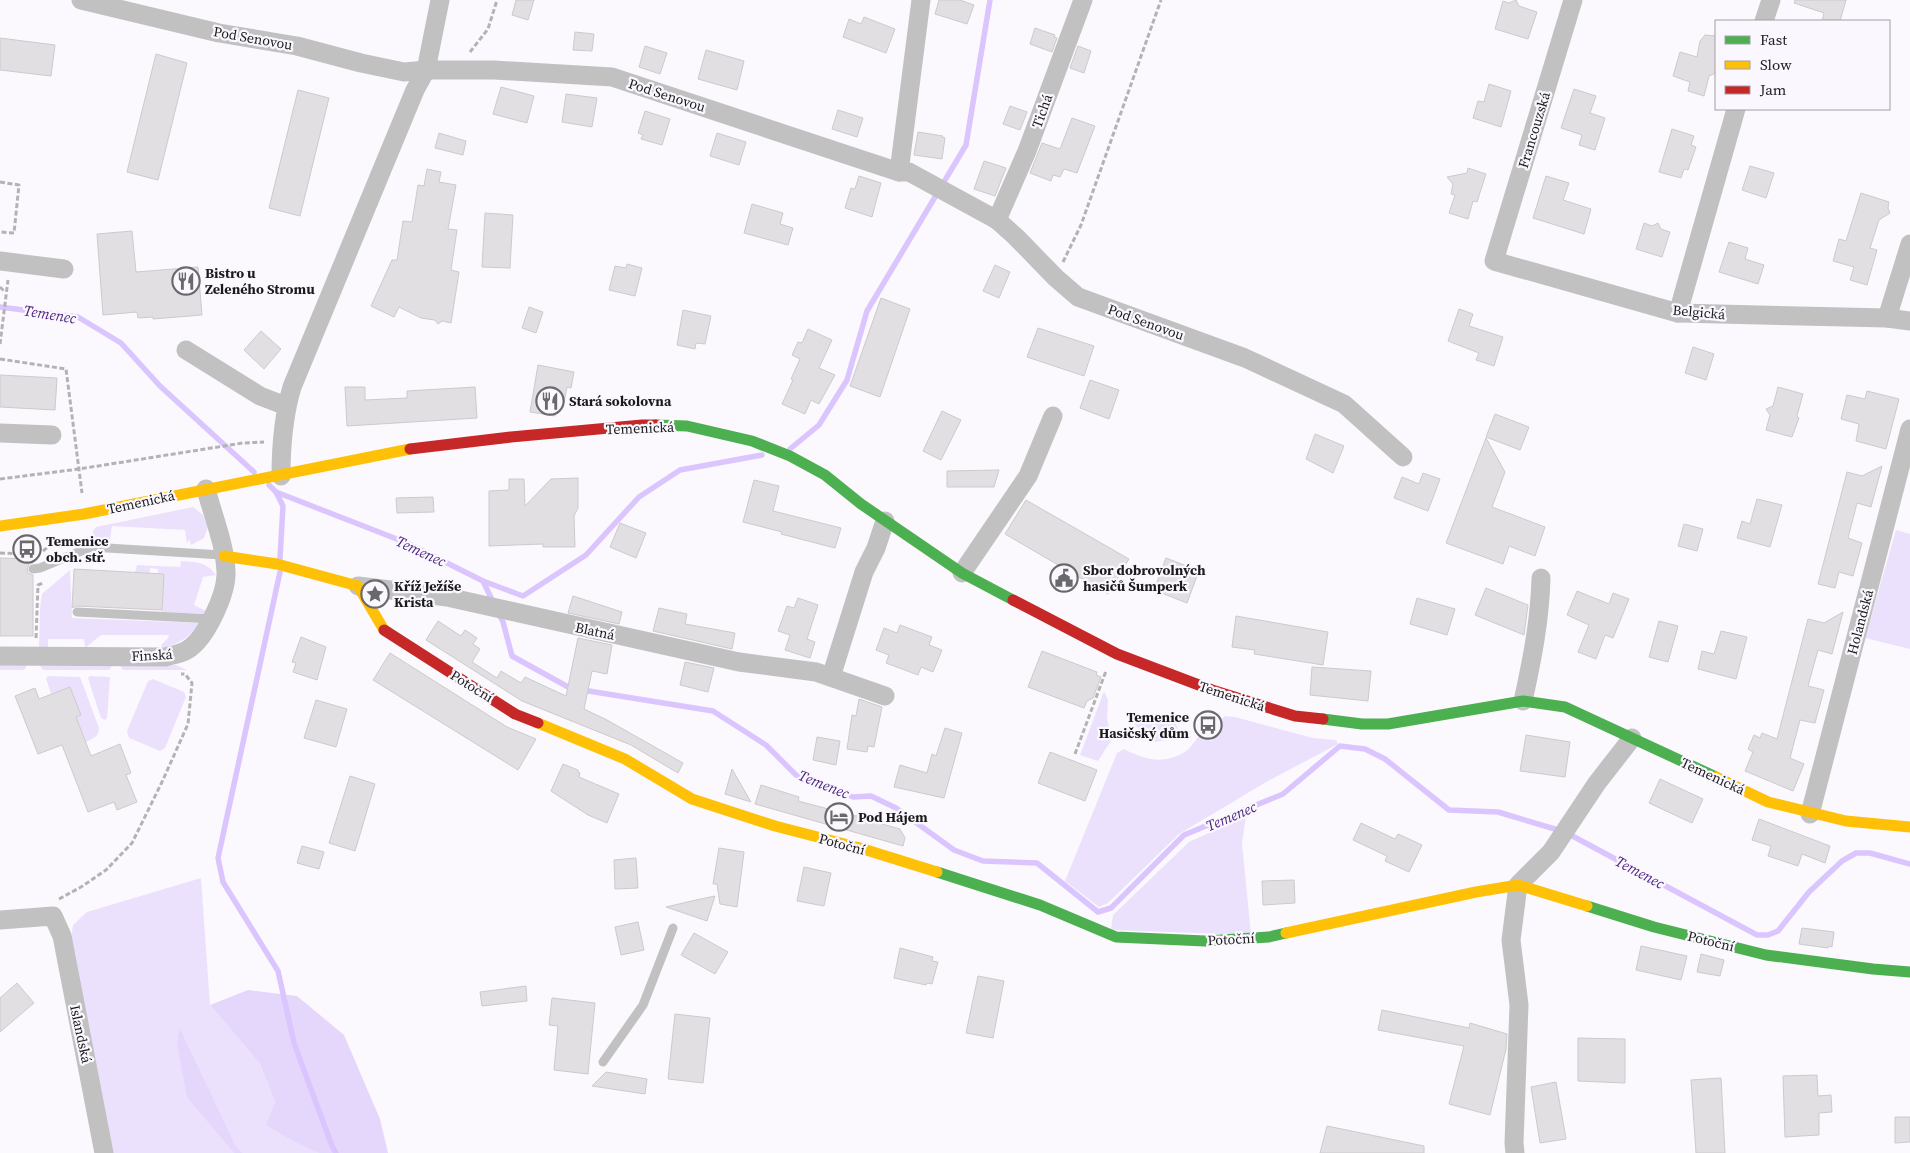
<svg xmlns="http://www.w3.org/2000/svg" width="1910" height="1153" font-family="'Source Serif 4',serif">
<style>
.green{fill:#ece1fd}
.forest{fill:#e5d7fc}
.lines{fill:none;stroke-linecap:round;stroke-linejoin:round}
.stream{stroke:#dbc5fe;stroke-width:5.5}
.building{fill:#e1dfe2;stroke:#cccacd}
.path{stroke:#b4b3b4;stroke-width:3;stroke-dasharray:5 2.5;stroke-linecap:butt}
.lane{stroke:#c1c1c2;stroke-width:9}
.street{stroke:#c1c1c2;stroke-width:19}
.fast{stroke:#4caf50;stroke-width:11}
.slow{stroke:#ffc107;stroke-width:11}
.jam{stroke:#c62828;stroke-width:11}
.labels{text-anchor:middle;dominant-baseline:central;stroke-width:4.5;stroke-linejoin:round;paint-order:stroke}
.street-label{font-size:14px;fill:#1b1b1d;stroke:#faf8fe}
.poi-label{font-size:14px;font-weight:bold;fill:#1b1b1d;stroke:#faf8fe;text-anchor:start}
.water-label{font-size:15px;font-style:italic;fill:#4f257f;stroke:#faf8fe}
</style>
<rect width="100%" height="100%" fill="#fbf9fd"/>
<g class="green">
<path d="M193,507L203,515L208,527L204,538L191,545L189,539L187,544L185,530L112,526L110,539L94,540L93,531L96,527Z"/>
<path d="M1896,530L1910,534V649L1865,638Z"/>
<path d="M181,561C196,562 207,562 216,575L203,577L194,605L206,611L205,614L162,612L164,573H158V569L150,568V573L135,572L137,565L180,567Z"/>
<path d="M70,570L72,618L200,623C188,638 181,643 163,648L161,645L169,637L168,635H101L85,648L84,639H48V648L39,649L40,608L42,594Z"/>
<path d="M0,665H26V668L24,670H0Z"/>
<path d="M121,665H176L187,670H124L121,668Z"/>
<path d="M40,666H112L109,670H43Z"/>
<path d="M48,676L80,677L99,728C99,737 93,738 86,742L76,717L81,715L70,687L51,694L46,678Z"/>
<path d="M90,676L110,677L107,718L105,720L101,718L88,678Z"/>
<path d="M153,679L184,692L186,697L165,748L160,751L129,738L127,731L148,681Z"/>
<path d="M1104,691L1108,700L1107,719L1112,739L1098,761L1080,755Z"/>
<path d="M1142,713L1176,724L1179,732C1166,741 1154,746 1139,737L1142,734L1134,723L1139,720Z"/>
<path d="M1225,716L1235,717L1313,738L1336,740L1338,744L1268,781L1179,834L1108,903L1099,907L1065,881L1117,753L1124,749C1143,759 1162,765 1183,753C1189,750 1194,742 1199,736L1211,741L1220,731L1215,725Z"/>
<path d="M1246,816L1242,843L1251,935L1111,930L1113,915L1189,842Z"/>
<path d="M201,878L210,1005L260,1064L275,1102L319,1153H243L236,1146L179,1028L177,1044L234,1153H109L71,937L73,925L87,912Z"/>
</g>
<g class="forest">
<path d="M248,990L297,996L344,1035L380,1119L388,1153H319L293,1141L266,1125L275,1102L260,1064L210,1005Z"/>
<path d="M179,1027L236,1146L243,1153H234L187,1097L177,1044Z"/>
</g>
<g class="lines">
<g class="stream">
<path d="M0,307L78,317L121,343L160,386L254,472"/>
<path d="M790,449L819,425L847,380L867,311L966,145L990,0"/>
<path d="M269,485L276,492L407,543L483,581L494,604"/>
<path d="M276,492L283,506L280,558"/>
<path d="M280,572L218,858L223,882L278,971L294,1043L332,1146L336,1153"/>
<path d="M483,581L523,596L586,555L639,497L680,470L762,455"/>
<path d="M498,612L503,622L512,656L570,688L713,711L766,745L796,775L853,797L871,796L896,808L954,850L983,861L1037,863L1098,912L1111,908L1184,835L1283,794L1340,746L1365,749L1385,759L1449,810L1498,812L1565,832L1757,935H1768L1778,931L1809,892L1842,861L1856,853H1870L1910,864"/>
</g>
</g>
<g class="building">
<path d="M516,0H534L528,20L512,15Z"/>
<path d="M939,0H960L974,5L967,24L935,14Z"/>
<path d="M1516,0L1519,6L1537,12L1528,39L1495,29L1503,1L1509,3Z"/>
<path d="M1795,0H1846L1840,21H1822L1824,13L1794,3Z"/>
<path d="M864,17L895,29L886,53L843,37L849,19L861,24Z"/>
<path d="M1035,28L1055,35L1054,37L1057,38L1052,52L1030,44Z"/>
<path d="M575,32L594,34L592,51L573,50Z"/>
<path d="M1705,35L1716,36V73L1709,76L1704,96L1688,91L1690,82L1673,76L1680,52L1697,57L1700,41Z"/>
<path d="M0,38L55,45L51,76L0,70Z"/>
<path d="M645,46L667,53L660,74L639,67Z"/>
<path d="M1078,46L1091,51L1084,73L1070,68Z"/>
<path d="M706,50L744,61L737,90L698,79Z"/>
<path d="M156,54L187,63L158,180L127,172Z"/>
<path d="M1489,84L1511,91L1501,127L1473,118L1478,101L1484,102Z"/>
<path d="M501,87L534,96L527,123L493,114Z"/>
<path d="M1574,89L1596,96L1590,113L1605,118L1595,150L1579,145L1582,135L1561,128Z"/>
<path d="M298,90L329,98L300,216L269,208Z"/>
<path d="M566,94L597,98L592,127L562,122Z"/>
<path d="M1010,106L1027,112L1020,130L1003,124Z"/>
<path d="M838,110L863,118L857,137L832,129Z"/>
<path d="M645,111L670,119L662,145L641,139L643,135L638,133Z"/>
<path d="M1072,118L1095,126L1077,173L1064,169L1060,177L1053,175L1051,181L1030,173L1042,143L1060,149Z"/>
<path d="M1672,129L1694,136L1691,145L1696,147L1688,170L1684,169L1681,178L1659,172Z"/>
<path d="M918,132L943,136L942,137L945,138L942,159L914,155Z"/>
<path d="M439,133L466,141L463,155L435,148Z"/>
<path d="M717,133L746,142L739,165L710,156Z"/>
<path d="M984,161L1006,168L995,196L974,189Z"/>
<path d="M1750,166L1774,173L1766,198L1742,190Z"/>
<path d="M1468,168L1486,174L1477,202L1473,201L1468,219L1449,213L1455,195L1451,194L1453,184L1447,177L1467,173Z"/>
<path d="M427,169L441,172L439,182L456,185L448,229L457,230L451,270L459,272L451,323L442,321L438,324L435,320L421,318L399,307L394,317L371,306L392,260H397L403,221L412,222L418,185L424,186Z"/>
<path d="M859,176L881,183L872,217L845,208L851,188L855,189Z"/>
<path d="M1546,176L1569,183L1563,200L1591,209L1584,234L1533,218Z"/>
<path d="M1861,193L1889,202L1888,208L1890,213L1879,220L1870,248L1877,250L1867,285L1850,280L1854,267L1833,261L1839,239L1846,241Z"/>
<path d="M752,204L783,213L780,224L793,228L788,245L744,233Z"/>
<path d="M485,213L513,215L510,268L482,267Z"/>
<path d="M1644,223L1652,226L1658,223L1661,229L1670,232L1662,257L1636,249Z"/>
<path d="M132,231L136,272L198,267L202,315L153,319V317L138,318L137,312L103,315L97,234Z"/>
<path d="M1729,242L1748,248L1745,259L1764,265L1758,284L1719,272Z"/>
<path d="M627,264L642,268L635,296L609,290L615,266L626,268Z"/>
<path d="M995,265L1010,272L999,298L983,291Z"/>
<path d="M881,298L910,309L880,397L850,386Z"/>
<path d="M529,307L543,312L536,333L522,328Z"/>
<path d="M1459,309L1473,314L1469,326L1503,337L1494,366L1476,360L1479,353L1448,341Z"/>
<path d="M683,310L711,316L705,344L696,343L695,349L677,345Z"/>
<path d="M1038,328L1094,346L1084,376L1027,357Z"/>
<path d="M808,329L832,340L819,368L835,375L819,404L811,400L805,414L782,404L793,380L791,379L800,359L792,355L798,342L802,343Z"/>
<path d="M261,331L281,349L264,369L244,350Z"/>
<path d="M1693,347L1714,354L1706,380L1685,373Z"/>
<path d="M538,365L574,372L571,388L567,387L564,403L557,402L555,416L530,412Z"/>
<path d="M0,375L57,378L55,410L0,407Z"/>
<path d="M1090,380L1119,390L1109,419L1080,408Z"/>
<path d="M345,387H365V400L407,398V391L475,387L477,418L347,426Z"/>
<path d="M1778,387L1803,394L1797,416L1799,418L1792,437L1766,430L1770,415L1766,409L1773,406Z"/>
<path d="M1867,391L1899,399L1886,449L1856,441L1859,424L1841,419L1847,395L1865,399Z"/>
<path d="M942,411L961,420L941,460L923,451Z"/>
<path d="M1495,414L1529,427L1520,450L1486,437Z"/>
<path d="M1315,434L1344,446L1333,473L1306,459Z"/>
<path d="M1486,438L1505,472L1492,507L1545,527L1535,556L1509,546L1503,564L1446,543Z"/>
<path d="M1882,466L1871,507L1857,503L1848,538L1862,543L1853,576L1839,572L1835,588L1818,584L1847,472L1862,476Z"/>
<path d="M999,470L994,487H947V471Z"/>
<path d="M1423,473L1440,479L1428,511L1394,498L1402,477L1419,484Z"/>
<path d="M578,478V508L574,516L575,547H543V544L489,546V491L509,490V479H524L525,506L551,479Z"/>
<path d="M754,480L779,486L773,511L841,528L835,548L781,534L782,532L743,522Z"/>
<path d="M433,497L434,512L397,513L396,498Z"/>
<path d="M1757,499L1782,505L1770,547L1737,538L1742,521L1750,524Z"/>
<path d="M1026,500L1129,559L1108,594L1005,534Z"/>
<path d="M620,523L646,533L636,558L610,547Z"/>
<path d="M1684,524L1703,529L1697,551L1678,546Z"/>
<path d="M0,558L33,559V563L29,564L27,569L28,573L33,575V636H0Z"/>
<path d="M1166,558L1197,570L1195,575L1197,576L1187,603L1154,590Z"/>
<path d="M74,569L164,574L162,610L77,606L72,608Z"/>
<path d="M1486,588L1528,605L1524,635L1475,615Z"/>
<path d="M1577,591L1609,604L1613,593L1629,599L1613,638L1605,635L1596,659L1578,652L1589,625L1567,615Z"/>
<path d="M573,596L622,612L619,624L568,613Z"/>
<path d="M798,598L818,605L807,639L815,642L810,658L785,650L790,635L778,631L787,606L794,608Z"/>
<path d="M1417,598L1455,609L1447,635L1410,624Z"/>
<path d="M659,608L687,614L685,624L735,633L732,649L653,631Z"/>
<path d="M1843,612L1832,654L1818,650L1808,686L1824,690L1815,723L1800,720L1790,758L1804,764L1793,791L1745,771L1753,752L1748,749L1754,735L1760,738L1762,733L1777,739L1808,619L1824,623Z"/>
<path d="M1236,616L1328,632L1323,665L1254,654L1255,650L1232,647Z"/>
<path d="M438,621L461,636L465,630L477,638L473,644L480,649L472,662L497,678L501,671L521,683L525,677L566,696L578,638L612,645L607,674L592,671L584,709L607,720L683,763L678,773L631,745L522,701L426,640Z"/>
<path d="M1659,621L1678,626L1668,662L1649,657Z"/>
<path d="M900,625L932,637L929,645L942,650L933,672L921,667L918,675L886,663L889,655L876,650L884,628L897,633Z"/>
<path d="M1721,631L1747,637L1736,679L1698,669L1702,651L1714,654Z"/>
<path d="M301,637L326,647L317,680L293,672L296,663L292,662Z"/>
<path d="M1042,651L1097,672L1096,675L1101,677L1093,698L1087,701L1084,708L1028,687Z"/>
<path d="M390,653L507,727L536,739L518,770L373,680Z"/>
<path d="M685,662L714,668L708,692L680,685Z"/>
<path d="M1312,667L1371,671L1368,701L1310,695Z"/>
<path d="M70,687L81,715L76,717L91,756L120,744L131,773L126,775L137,802L117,810L114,802L88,812L62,745L38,754L15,696L35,688L39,699Z"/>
<path d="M859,699L882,707L874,747L868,746L867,752L847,749L852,715L856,716Z"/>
<path d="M316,700L347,709L336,747L304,738Z"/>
<path d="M945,728L962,733L944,798L894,787L900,765L927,773L932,754L936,756Z"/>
<path d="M1526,735L1570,742L1565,777L1520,771Z"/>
<path d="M817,737L840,741L836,765L813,760Z"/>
<path d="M1050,752L1097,770L1085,801L1038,783Z"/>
<path d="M563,764L578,770V772L580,773L579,777L619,794L607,823L588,815L551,791Z"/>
<path d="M732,769L751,802L725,794Z"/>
<path d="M350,776L375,784L355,851L329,843Z"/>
<path d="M1660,779L1703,799L1692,823L1649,803Z"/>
<path d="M761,785L799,797L798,801L855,816L861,813L869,815L872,821L900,829L905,838L903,846L755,804Z"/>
<path d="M1759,819L1830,846L1825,863L1802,854L1798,866L1768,856L1771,846L1752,840Z"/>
<path d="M1361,823L1395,839L1398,834L1422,845L1409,872L1385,861L1387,856L1353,840Z"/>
<path d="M302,846L324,852L319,869L297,863Z"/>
<path d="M719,848L744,852L737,907L720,904L717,884H713Z"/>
<path d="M636,858L638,888L615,889L614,860Z"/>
<path d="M804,867L831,873L824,906L797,901Z"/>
<path d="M1294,880L1295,903L1263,905L1262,881Z"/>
<path d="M715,896L707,921L666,907L696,900Z"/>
<path d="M638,922L644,950L621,955L615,927Z"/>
<path d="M1802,928L1834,932L1832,947L1829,946L1828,948L1799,944Z"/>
<path d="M694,933L728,952L715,974L681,955Z"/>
<path d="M1641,946L1687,956L1681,980L1636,970Z"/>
<path d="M900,948L933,957L932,961L938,962L932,984L927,983L926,985L894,978Z"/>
<path d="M1701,954L1724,960L1720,976L1697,972Z"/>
<path d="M978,976L1004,981L993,1038L966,1033Z"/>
<path d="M17,983L34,1003L0,1032V998Z"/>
<path d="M526,986L527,1001L482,1006L480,992Z"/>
<path d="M552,998L595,1003L588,1074L554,1070L558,1026L549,1025Z"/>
<path d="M1382,1010L1469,1028L1470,1023L1507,1034L1506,1049L1490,1115L1449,1104L1464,1046L1378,1030Z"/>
<path d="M675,1014L710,1018L703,1083L668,1079Z"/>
<path d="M1578,1038L1625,1039V1083L1578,1081Z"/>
<path d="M606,1072L647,1079L645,1094L592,1086Z"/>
<path d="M1817,1075L1818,1096L1831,1095L1832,1112L1819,1113V1135L1785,1137L1783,1076Z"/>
<path d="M1721,1078L1725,1153H1696L1691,1080Z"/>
<path d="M1556,1082L1566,1139L1540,1143L1531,1087Z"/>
<path d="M1895,1117H1910V1142L1895,1143Z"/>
<path d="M1327,1126L1424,1146V1153H1320Z"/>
</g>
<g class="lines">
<g class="path">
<path d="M470,52L488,29L497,0"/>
<path d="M0,182L19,185L14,233L0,232"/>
<path d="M1063,262L1081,225L1161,0"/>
<path d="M0,287L5,292"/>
<path d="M0,344L8,280"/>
<path d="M0,359L66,369L82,493"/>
<path d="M0,479L79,469L243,443L264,442"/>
<path d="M43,551L54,542"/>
<path d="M0,553L33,554"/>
<path d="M36,638L38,585L43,583"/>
<path d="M1075,754L1106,671"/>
<path d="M59,899L81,887L106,870L132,843L162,782L188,724L192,683L185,674H181"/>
</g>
<g class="lane">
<path d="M33,569L40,568L91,547L222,555"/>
<path d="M77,612L212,619"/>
<path d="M603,1062L643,1005L673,928"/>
</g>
<g class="street">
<path d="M81,0L219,33L297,46L361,63L404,72L426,70H494L612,77L899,172H909L997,220L1016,237L1056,278L1078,297L1245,358L1344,404L1403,457"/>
<path d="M1573,0L1494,261L1678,313L1887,318L1910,321"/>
<path d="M1764,21L1771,0"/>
<path d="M899,172L921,0"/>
<path d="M997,220L1027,151L1083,0"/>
<path d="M0,261L64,269"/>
<path d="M1678,313L1736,109"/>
<path d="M1887,318L1910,244"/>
<path d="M186,350L260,396L286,406"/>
<path d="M0,433L52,435"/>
<path d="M281,476C281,445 283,417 292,387L415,90L426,70L440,0"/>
<path d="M962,573L1028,476L1053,416"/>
<path d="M358,586L447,597L739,662L816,672L885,696"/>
<path d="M0,656L165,657C173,655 180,654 187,650C206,639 227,593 226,572C225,544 213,516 206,489"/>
<path d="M831,677L864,572L876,548L885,521"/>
<path d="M1523,701C1532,660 1540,620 1541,578"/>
<path d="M1810,814L1910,429"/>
<path d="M0,920L53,916L62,936L104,1153"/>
<path d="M1515,1153L1514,1143L1519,1005L1511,940L1518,885L1551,852L1597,783L1632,738"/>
</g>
<g class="fast">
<path d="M656,425L687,426L752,441L790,456L825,475L861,504L962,573L1013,600"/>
<path d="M1323,719L1362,724H1388L1523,701L1565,707L1716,777"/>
<path d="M937,872L1040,905L1116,937L1205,941L1269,937L1286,933"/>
<path d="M1587,906L1654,927L1766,955L1873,969L1910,972"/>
</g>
<g class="slow">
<path d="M0,526L84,514L410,449"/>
<path d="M224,556L277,564L358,586L384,630"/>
<path d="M538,723L625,759L692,799L775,826L860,848L937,872"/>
<path d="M1716,777L1768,802L1846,821L1910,827"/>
<path d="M1286,933L1476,892L1518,885L1587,906"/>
</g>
<g class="jam">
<path d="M410,449L511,437L642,425H656"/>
<path d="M1013,600L1117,654L1212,690L1295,716L1323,719"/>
<path d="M384,630L515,714L538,723"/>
</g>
</g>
<defs>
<g id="restaurant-ring" transform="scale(1.4375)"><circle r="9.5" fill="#faf8fe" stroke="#69696b" stroke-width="1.5"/><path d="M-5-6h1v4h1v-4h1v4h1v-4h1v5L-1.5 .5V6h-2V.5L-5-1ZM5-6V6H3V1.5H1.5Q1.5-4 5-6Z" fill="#69696b"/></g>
<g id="bus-ring" transform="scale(1.4375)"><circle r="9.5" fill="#faf8fe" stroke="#69696b" stroke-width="1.5"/><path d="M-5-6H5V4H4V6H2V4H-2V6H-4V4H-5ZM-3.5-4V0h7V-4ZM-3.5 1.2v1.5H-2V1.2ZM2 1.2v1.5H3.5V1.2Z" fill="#69696b"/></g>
<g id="civic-ring" transform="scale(1.4375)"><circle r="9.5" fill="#faf8fe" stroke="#69696b" stroke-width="1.5"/><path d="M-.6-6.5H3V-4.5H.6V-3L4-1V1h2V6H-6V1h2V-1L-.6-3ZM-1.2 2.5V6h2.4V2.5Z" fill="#69696b"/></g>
<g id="sight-ring" transform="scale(1.4375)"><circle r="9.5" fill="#faf8fe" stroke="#69696b" stroke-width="1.5"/><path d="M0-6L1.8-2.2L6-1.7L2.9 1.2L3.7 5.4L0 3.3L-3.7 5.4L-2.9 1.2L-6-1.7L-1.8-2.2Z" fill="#69696b"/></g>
<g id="hotel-ring" transform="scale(1.4375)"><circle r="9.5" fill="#faf8fe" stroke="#69696b" stroke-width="1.5"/><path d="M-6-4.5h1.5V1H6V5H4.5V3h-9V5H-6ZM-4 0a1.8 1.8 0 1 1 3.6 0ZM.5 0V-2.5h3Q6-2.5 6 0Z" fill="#69696b"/></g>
</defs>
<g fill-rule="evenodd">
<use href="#restaurant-ring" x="186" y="281"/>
<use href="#restaurant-ring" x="550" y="401"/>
<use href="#bus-ring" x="27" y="549"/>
<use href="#civic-ring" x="1064" y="578"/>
<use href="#sight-ring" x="375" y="594"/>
<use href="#bus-ring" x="1208" y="725"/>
<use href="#hotel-ring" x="839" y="817"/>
</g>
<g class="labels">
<g class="street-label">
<text transform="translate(253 38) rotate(10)">Pod Senovou</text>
<text transform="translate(667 95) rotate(18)">Pod Senovou</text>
<text transform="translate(1042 111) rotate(-70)">Tichá</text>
<text transform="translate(1534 130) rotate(-73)">Francouzská</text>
<text transform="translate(1699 312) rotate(5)">Belgická</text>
<text transform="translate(1146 322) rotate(20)">Pod Senovou</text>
<text transform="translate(640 428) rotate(-2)">Temenická</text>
<text transform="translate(141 502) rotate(-12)">Temenická</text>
<text transform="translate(1860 622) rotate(-75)">Holandská</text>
<text transform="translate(595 631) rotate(12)">Blatná</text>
<text transform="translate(152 655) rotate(-3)">Finská</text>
<text transform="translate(472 686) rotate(32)">Potoční</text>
<text transform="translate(1232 696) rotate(18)">Temenická</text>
<text transform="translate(1713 776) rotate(25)">Temenická</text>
<text transform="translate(842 844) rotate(15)">Potoční</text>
<text transform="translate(1231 939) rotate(-3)">Potoční</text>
<text transform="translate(1711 941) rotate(14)">Potoční</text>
<text transform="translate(81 1034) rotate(78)">Islandská</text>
</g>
<g class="poi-label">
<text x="205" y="273">Bistro u<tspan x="205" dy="16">Zeleného Stromu</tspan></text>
<text x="569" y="401">Stará sokolovna</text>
<text x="46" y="541">Temenice<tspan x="46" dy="16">obch. stř.</tspan></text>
<text x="1083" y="570">Sbor dobrovolných<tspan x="1083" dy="16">hasičů Šumperk</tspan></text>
<text x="394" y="586">Kříž Ježíše<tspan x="394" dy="16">Krista</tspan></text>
<text x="1189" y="717" text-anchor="end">Temenice<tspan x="1189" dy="16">Hasičský dům</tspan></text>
<text x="858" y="817">Pod Hájem</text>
</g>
<g class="water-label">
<text transform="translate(50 314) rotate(9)">Temenec</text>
<text transform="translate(421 551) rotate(25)">Temenec</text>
<text transform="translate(824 784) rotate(22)">Temenec</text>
<text transform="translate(1231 816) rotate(-23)">Temenec</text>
<text transform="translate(1640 872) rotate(28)">Temenec</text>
</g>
</g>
<rect x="1715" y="20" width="175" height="90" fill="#faf8fe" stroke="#a1a0a4"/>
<rect x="1725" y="36" width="25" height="8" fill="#4caf50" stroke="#a1a0a4"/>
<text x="1760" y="45" font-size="15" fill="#1b1b1d">Fast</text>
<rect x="1725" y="61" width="25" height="8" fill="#ffc107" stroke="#a1a0a4"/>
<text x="1760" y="70" font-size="15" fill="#1b1b1d">Slow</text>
<rect x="1725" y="86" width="25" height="8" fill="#c62828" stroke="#a1a0a4"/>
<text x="1760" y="95" font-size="15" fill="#1b1b1d">Jam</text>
</svg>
